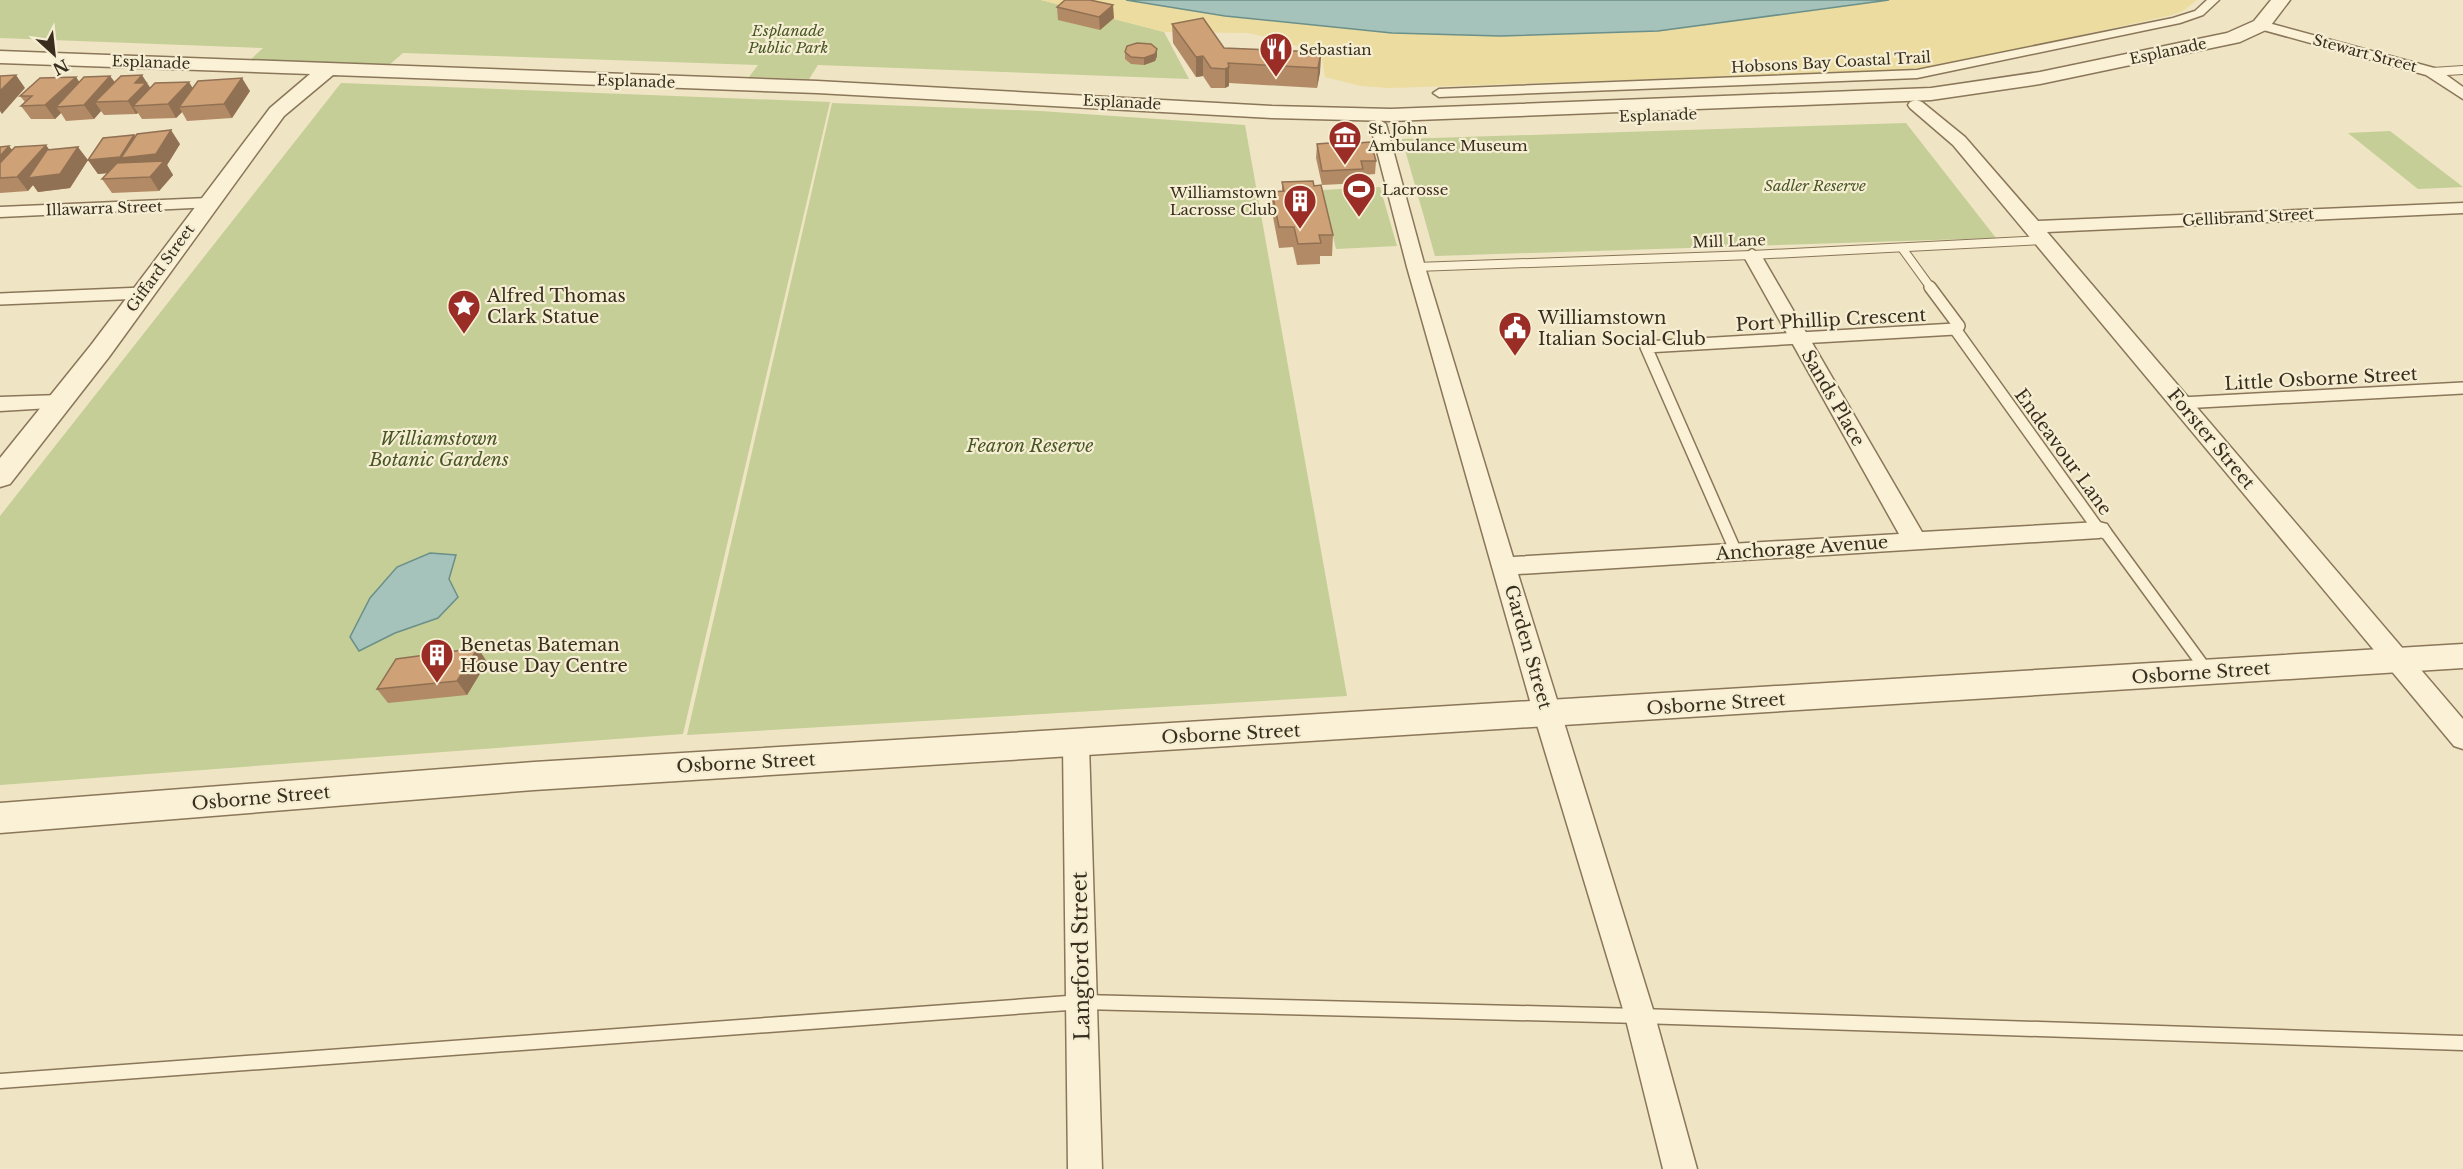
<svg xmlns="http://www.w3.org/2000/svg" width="2463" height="1169" font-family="'Libre Baskerville',serif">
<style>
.green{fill:#c4ce96}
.sand{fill:#ecdc9f}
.water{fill:#a5c2bb;stroke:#6b9089;stroke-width:1.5}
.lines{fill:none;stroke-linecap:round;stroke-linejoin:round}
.service-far2-casing{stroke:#8a7659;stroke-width:10}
.service-far1-casing{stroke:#8a7659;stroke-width:14}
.service-casing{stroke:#8a7659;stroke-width:17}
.pedestrian-casing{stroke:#8a7659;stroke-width:3}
.minor-casing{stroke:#8a7659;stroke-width:3}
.tertiary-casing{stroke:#8a7659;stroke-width:3}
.service-far2{stroke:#faf1d6;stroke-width:8}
.service-far1{stroke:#faf1d6;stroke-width:11}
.service{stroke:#faf1d6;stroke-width:14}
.pedestrian{fill:#faf1d6;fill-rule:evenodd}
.minor{fill:#faf1d6;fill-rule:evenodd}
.tertiary{fill:#faf1d6;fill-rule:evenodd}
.wall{fill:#b28a66}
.shaded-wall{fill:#917153}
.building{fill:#cfa177;stroke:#917153;stroke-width:1.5}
.labels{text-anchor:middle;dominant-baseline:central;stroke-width:4.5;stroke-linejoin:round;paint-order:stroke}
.far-park-label{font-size:15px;font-style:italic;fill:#475624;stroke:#f6eed3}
.far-poi-label{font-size:15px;fill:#392d1e;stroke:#f6eed3;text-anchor:start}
.far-street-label{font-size:15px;fill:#392d1e;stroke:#f6eed3}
.poi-label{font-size:18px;fill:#392d1e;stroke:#f6eed3;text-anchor:start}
.street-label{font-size:18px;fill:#392d1e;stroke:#f6eed3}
.park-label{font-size:18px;font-style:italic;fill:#475624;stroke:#f6eed3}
.near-street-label{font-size:21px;fill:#392d1e;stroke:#f6eed3}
</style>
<rect width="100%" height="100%" fill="#efe4c3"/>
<g class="green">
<path d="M0,0H1041L1164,32L1189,79L818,65L809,79L749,77L758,65L403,53L389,65L251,59L263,48L0,38Z"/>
<path d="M341,83L830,102L683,734L0,785V516Z"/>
<path d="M832,103L1040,111L1245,125L1347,696L687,735Z"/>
<path d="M1906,123L1996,238L1435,256L1402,139Z"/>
<path d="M2390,131L2463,187L2418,189L2348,133Z"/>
<path d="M1380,187L1397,246L1336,249L1322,190Z"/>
</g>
<path class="sand" d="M1041,0H1126L1225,16L1392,33L1500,36L1658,31L1889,0H2197L2183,11L2172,15L1946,65L1894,71L1389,88L1361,86L1325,77L1322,58L1285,41L1248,33L1164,32Z"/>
<g class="water">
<path d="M1126,0H1889L1658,31L1500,36L1392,33L1225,16Z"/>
<path d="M430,553L456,555L449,579L458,597L438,618L395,633L359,651L350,637L370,598L397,567Z"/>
</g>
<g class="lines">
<g class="service-far2-casing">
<g id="service-far2">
<path d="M2432,72L2463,70"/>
<path d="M1902,248L1931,288"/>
<path d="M1416,267L1752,255L2044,240"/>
</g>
</g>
<g class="service-far1-casing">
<g id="service-far1">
<path d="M1930,287L1959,326L1955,329L2099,530L2107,534L2205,668"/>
<path d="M0,299L143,293"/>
<path d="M2181,403L2463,388"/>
<path d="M1736,552L1646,347L1955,329"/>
</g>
</g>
<g class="service-casing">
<g id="service">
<path d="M2204,667L2208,672"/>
<path d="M0,1081L1082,1002L1640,1016L2463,1043"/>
</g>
</g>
<g class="pedestrian-casing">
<path id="pedestrian" d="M2207,0H2219L2203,15L2180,23L1917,78L1439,97L1433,93L1439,89L1917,70L2173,18L2195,11Z"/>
</g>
<g class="minor-casing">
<g id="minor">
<path d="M2261,21L2438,69L2463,87V99L2426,75L2256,28L2254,25L2256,22Z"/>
<path d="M1916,100L1922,102L1965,137L2038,221L2463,203V213L2047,232L2463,719V749L2454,746L1953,145L1910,108L1908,105L1910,102Z"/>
<path d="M1378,119L1386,124L1425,267L1513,557L1899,534L1743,255L1752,249L1761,255L1922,532L2099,522L2107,524L2111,530L2107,536L2099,538L1518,574L1655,1016L1697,1169H1663L1625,1016L1534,715L1407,267L1370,124Z"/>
<path d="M208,198L214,199L217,203L214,207L0,217V207Z"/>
<path d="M60,395L67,397L71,402L67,407L0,411V397Z"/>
<path d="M1076,733L1085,736L1089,744L1102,1169H1068L1063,744L1067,736Z"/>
</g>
</g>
<g class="tertiary-casing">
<g id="tertiary">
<path d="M2271,0H2290L2268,29L2240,42L2040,84L1931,100L1391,121L1272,118L817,93L333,75L284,116L109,357L10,484L0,487V458L91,345L270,108L310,74L0,63V51L817,81L1272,106L1391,109L1931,88L2040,72L2227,33L2254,21Z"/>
<path d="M2463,644V668L534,790L0,833V803L534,762Z"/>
</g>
</g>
<use href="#service-far2" class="service-far2"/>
<use href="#service-far1" class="service-far1"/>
<use href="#service" class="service"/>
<use href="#pedestrian" class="pedestrian"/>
<use href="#minor" class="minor"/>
<use href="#tertiary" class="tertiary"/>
</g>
<g class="wall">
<path d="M1057,7L1114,18L1100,30L1058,20Z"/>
<path d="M1172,24L1224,48L1321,52L1320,72L1317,88L1229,83V86L1225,88H1211L1203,76L1196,77L1173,43Z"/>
<path d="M1125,52L1157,56L1155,61L1144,65L1131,64L1125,59Z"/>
<path d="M110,76L115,82L150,88H193L250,91L232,118L187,121L182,112L176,118L142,119L138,113L136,114L104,115L101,111L94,119L66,121L61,113L55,119H31L21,106L25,102L20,96L76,77L79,82Z"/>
<path d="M134,135L135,136L180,144L167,165L173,175L159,191L112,193L102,179L108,173L98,174L88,160Z"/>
<path d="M1357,143L1376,161L1375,174L1363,175L1362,183L1322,185L1316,158L1317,144Z"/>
<path d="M0,147L12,150H50L88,160L70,188L38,192L33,185L28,191L0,193Z"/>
<path d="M1282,182L1314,186L1333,235L1332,256H1320V264L1297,265L1293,247L1279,248L1272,212V192L1282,191Z"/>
<path d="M487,662L467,695L388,703L377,689Z"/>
</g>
<g class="shaded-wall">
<path d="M1113,5L1114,18L1100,30L1099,17Z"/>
<path d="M1157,49V56L1155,61L1144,65V58Z"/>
<path d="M1321,52L1320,72L1317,88L1318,68Z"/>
<path d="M1203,56V76L1196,77V57Z"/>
<path d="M1229,67V86L1225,88V69Z"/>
<path d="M16,75L25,88L2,114L0,111V91Z"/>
<path d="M142,75L151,89L133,106L138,113L136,114L128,101L135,83Z"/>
<path d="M110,76L119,89L95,102L101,111L94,119L84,105Z"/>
<path d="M76,77L85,91L56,107L61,113L55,119L45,105Z"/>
<path d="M242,78L250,91L232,118L224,104Z"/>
<path d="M189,82L197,95L179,107L182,112L176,118L168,104Z"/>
<path d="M171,130L180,144L167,165L173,175L159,191L150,177L129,171L98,174L88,160L134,135L143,148Z"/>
<path d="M46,145L56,159L78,147L88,160L70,188L38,192L33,185L28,191L17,177Z"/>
<path d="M9,146L20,160L0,178V156Z"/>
<path d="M478,648L487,662L467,695L457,681Z"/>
</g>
<g class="building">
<path d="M1065,0H1090L1113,5L1099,17L1057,7Z"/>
<path d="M1203,18L1224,48L1321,52L1318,68L1228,63L1229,67L1225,69L1211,68L1203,56L1196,57L1172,24Z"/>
<path d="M1137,43L1151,44L1157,49L1155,54L1144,58L1131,57L1125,52L1127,46Z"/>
<path d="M16,75L0,91V76Z"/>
<path d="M142,75L135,83H146L128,101L95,102L121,76Z"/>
<path d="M110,76L84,105L56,107L84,77Z"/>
<path d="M76,77L45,105L21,106L32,96H20L40,78Z"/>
<path d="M242,78L224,104L179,107L198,81Z"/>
<path d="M189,82L168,104L133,106L155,83Z"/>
<path d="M171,130L156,154L121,158L137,134Z"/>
<path d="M134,135L120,157L88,160L103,138Z"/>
<path d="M1356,141L1357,143L1371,142L1376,161H1361L1363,169L1322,171L1317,144Z"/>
<path d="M46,145L17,177L0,178V163L15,147Z"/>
<path d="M9,146L0,156V147Z"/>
<path d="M78,147L60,174L28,178L47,150Z"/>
<path d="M164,161L150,177L102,179L117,163Z"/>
<path d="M1313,181L1314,186L1321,185L1333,235H1319L1321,243L1298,244L1294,227H1279L1272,192L1284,191L1282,182Z"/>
<path d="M478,648L457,681L377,689L396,659Z"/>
</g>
<defs>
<g id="restaurant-pin" transform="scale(1.725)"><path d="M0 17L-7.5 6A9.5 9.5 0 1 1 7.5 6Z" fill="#9b2d27" stroke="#f6eed3"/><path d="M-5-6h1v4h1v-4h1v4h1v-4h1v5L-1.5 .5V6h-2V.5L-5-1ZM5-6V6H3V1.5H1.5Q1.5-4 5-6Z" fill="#fff"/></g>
<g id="museum-pin" transform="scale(1.725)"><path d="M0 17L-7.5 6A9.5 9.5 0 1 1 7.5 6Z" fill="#9b2d27" stroke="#f6eed3"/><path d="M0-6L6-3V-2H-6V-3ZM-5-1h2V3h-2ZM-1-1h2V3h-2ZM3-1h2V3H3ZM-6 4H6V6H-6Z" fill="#fff"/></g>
<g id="stadium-pin" transform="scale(1.725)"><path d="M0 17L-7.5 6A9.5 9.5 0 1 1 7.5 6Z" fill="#9b2d27" stroke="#f6eed3"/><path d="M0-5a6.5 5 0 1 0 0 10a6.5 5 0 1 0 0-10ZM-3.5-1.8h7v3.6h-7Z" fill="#fff"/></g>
<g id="building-pin" transform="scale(1.725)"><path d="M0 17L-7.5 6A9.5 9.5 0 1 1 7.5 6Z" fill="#9b2d27" stroke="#f6eed3"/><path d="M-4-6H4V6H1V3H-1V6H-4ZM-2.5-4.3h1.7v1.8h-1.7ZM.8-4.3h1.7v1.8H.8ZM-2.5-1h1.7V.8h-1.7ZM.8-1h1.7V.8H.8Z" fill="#fff"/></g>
<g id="sight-pin" transform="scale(1.725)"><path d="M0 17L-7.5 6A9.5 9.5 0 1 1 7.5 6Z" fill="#9b2d27" stroke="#f6eed3"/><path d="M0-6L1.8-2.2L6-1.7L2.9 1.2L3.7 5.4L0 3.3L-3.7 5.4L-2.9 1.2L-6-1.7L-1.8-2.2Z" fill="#fff"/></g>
<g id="civic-pin" transform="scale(1.725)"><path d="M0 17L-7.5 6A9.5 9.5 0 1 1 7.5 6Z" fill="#9b2d27" stroke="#f6eed3"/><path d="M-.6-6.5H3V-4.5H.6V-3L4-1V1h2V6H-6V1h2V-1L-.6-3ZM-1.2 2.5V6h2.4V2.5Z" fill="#fff"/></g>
</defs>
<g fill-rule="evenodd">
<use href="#restaurant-pin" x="1276" y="49"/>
<use href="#museum-pin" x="1345" y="137"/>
<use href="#stadium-pin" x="1359" y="189"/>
<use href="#building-pin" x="1300" y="201"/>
<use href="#sight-pin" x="464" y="306"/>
<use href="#civic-pin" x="1515" y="328"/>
<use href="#building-pin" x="437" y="655"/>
</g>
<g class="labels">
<g class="far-park-label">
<text x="788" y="30">Esplanade<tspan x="788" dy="17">Public Park</tspan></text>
<text x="1815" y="185">Sadler Reserve</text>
</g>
<g class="far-poi-label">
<text x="1299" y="49">Sebastian</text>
<text x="1368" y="128">St. John<tspan x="1368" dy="17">Ambulance Museum</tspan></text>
<text x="1382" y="189">Lacrosse</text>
<text x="1277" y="192" text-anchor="end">Williamstown<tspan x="1277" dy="17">Lacrosse Club</tspan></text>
</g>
<g class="far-street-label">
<text transform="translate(2168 51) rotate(-12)">Esplanade</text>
<text transform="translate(2365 53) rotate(15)">Stewart Street</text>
<text transform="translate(151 62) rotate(2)">Esplanade</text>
<text transform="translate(1831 62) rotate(-3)">Hobsons Bay Coastal Trail</text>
<text transform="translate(636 81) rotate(2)">Esplanade</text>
<text transform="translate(1122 102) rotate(3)">Esplanade</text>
<text transform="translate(1658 115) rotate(-2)">Esplanade</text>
<text transform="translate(104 208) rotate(-2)">Illawarra Street</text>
<text transform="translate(2248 217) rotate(-3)">Gellibrand Street</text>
<text transform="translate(1729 241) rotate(-2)">Mill Lane</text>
<text transform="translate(160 268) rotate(-54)">Giffard Street</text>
</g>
<g class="poi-label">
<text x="487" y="296">Alfred Thomas<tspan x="487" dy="21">Clark Statue</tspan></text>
<text x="1538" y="318">Williamstown<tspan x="1538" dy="21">Italian Social Club</tspan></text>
<text x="460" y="645">Benetas Bateman<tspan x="460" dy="21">House Day Centre</tspan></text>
</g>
<g class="street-label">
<text transform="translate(1831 320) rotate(-3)">Port Phillip Crescent</text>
<text transform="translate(2321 379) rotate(-3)">Little Osborne Street</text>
<text transform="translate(1833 398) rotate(60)">Sands Place</text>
<text transform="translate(2211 439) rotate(50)">Forster Street</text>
<text transform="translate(2063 452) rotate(54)">Endeavour Lane</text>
<text transform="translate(1802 548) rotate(-4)">Anchorage Avenue</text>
<text transform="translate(1528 647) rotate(74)">Garden Street</text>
<text transform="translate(2201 673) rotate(-4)">Osborne Street</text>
<text transform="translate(1716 704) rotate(-4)">Osborne Street</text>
<text transform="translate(1231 734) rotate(-3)">Osborne Street</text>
<text transform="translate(746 763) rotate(-3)">Osborne Street</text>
<text transform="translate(261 798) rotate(-5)">Osborne Street</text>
</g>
<g class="park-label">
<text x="439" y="439">Williamstown<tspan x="439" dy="21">Botanic Gardens</tspan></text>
<text x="1030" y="446">Fearon Reserve</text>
</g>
<g class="near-street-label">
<text transform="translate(1081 956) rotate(-91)">Langford Street</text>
</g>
</g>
<g transform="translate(54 54) rotate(153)" stroke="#f6eed3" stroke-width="4.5" paint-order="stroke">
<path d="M0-4.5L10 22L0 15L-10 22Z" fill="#392d1e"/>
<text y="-9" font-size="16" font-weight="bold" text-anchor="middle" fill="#392d1e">N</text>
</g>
</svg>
